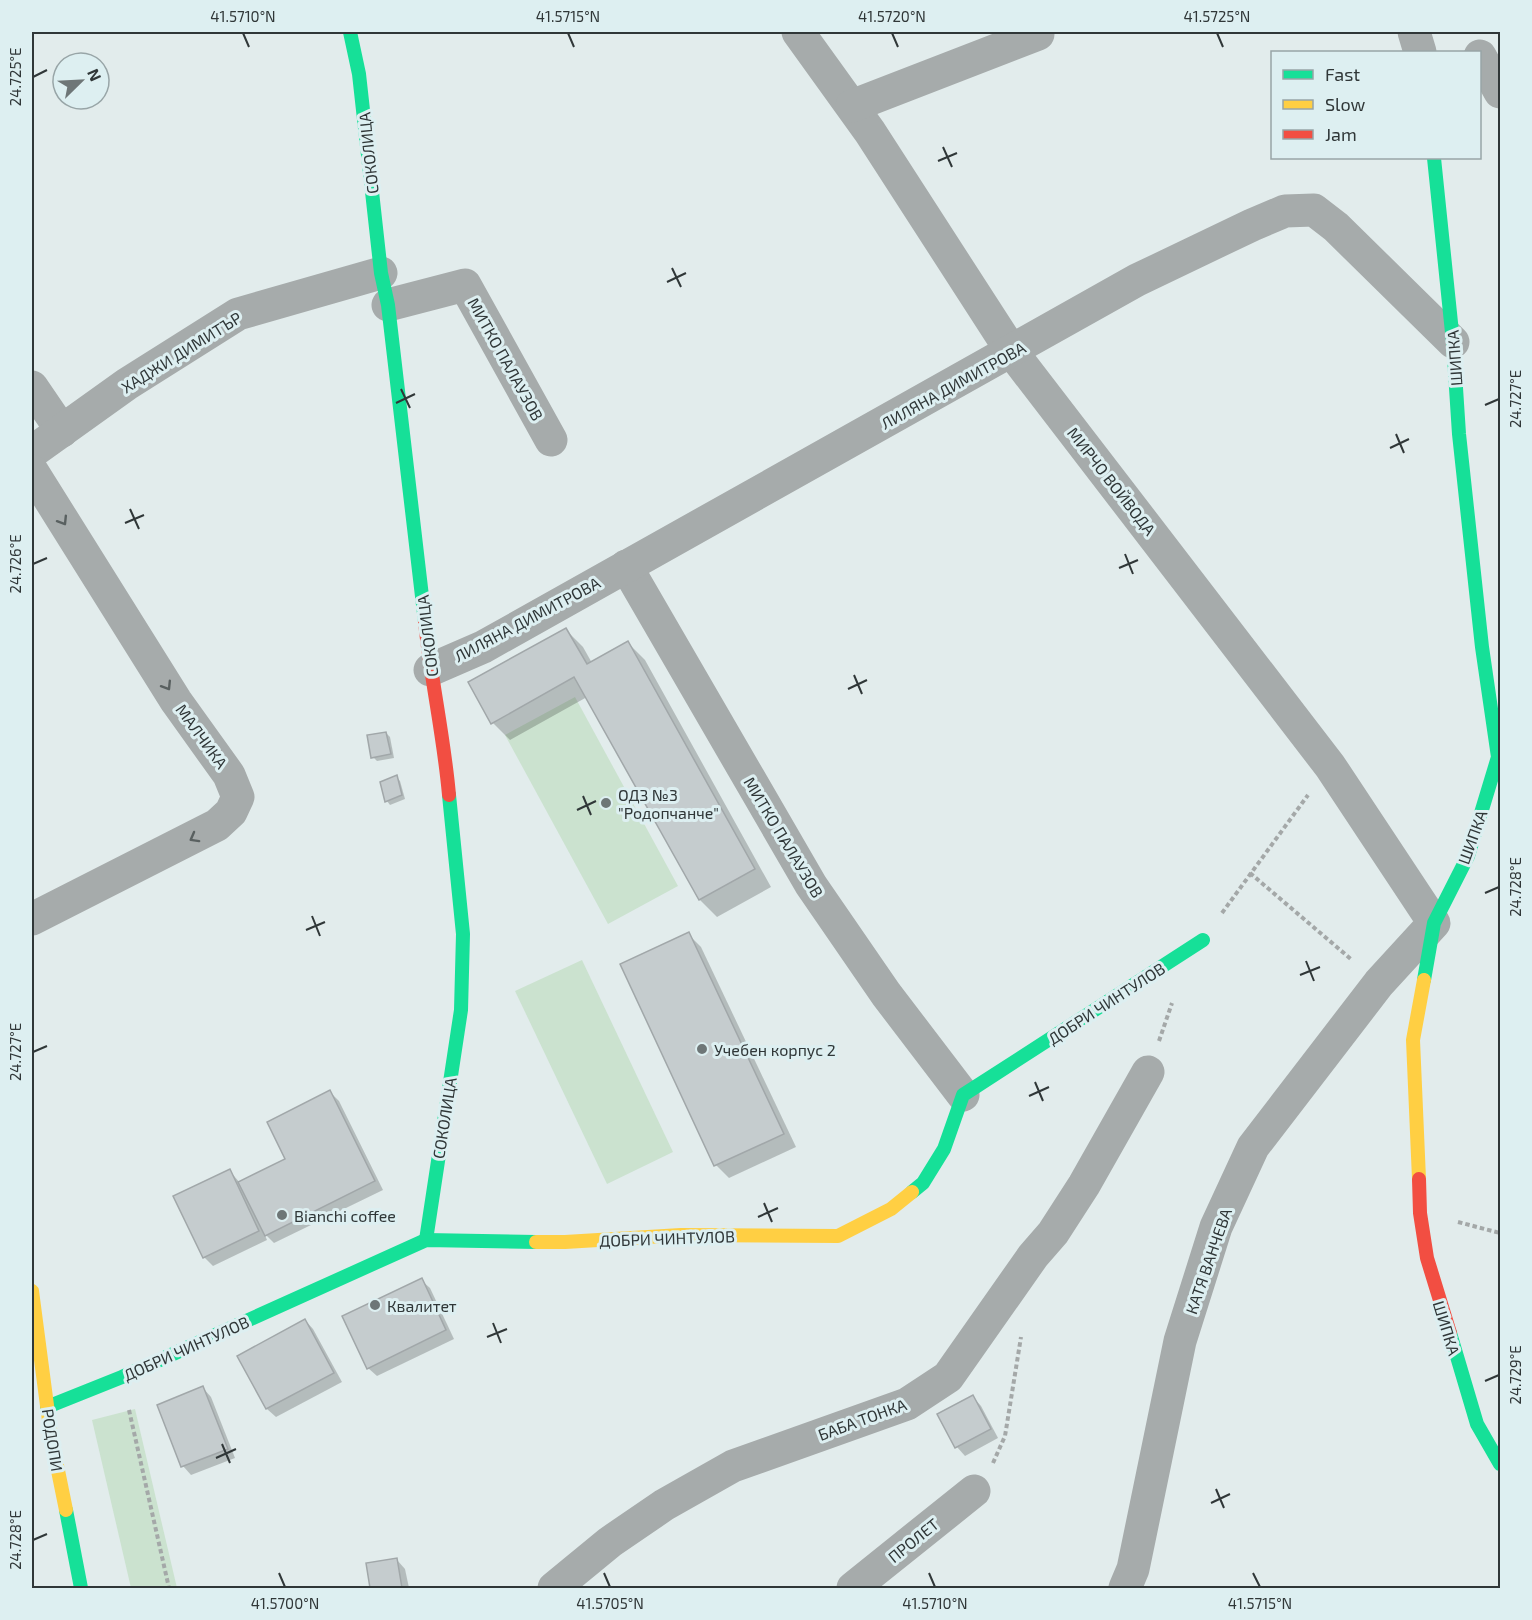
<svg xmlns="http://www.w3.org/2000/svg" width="1532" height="1620" font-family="'Exo 2',sans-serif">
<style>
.green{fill:#cbe2cf}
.shadow{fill:#0003}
.building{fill:#c5ccce;stroke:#a1a7a9;stroke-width:1.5}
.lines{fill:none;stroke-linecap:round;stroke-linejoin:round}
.path{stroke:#a4a8a8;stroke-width:4;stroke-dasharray:4.5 3;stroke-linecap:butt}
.street{stroke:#a6abab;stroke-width:33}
.fast{stroke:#16e098;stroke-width:14}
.slow{stroke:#ffcf43;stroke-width:14}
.jam{stroke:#f24e42;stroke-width:14}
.oneway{stroke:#596060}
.ticks{fill:none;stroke:#303738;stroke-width:2}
.poi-dot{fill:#6e7677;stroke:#ddeff1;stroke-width:2}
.labels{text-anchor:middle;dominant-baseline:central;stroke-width:6;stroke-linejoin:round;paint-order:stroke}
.street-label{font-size:16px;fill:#303738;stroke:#ddeff1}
.poi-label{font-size:16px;fill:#303738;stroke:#ddeff1;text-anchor:start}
.neatline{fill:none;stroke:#303738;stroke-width:2}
.ticks-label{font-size:15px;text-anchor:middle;fill:#303738}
</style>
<rect width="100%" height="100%" fill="#e2ecec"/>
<g class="green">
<path d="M575,697L678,886L608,924L505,735Z"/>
<path d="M582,960L673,1152L607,1184L515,991Z"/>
<path d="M135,1409L177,1588H131L92,1420Z"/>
</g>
<g class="shadow">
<path d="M566,630L583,647L592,663L628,643L645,660L771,887L717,917L700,900L587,697L510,740L493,723Z"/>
<path d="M386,733L390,737L394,758L377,761L373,757Z"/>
<path d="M396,777L400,781L405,799L390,805L387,801Z"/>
<path d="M688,934L701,947L796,1147L729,1178L716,1165Z"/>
<path d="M330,1092L339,1101L383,1190L274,1243L264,1233L267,1240L213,1266L204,1257L229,1170L240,1183L287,1159Z"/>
<path d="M421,1280L430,1288L454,1339L377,1376L368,1368Z"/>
<path d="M305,1320L313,1329L342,1382L276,1417L267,1409L239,1356Z"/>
<path d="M203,1388L211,1397L235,1458L191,1475L183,1466Z"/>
<path d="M973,1397L981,1406L998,1438L965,1456L957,1447Z"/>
<path d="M397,1560L405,1569L409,1588H372L368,1565Z"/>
</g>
<g class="building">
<path d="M566,628L587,664L628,641L755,869L699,900L574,677L491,724L468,682Z"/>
<path d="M386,732L391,754L371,758L367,735Z"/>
<path d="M397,775L402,795L385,802L380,782Z"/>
<path d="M689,932L784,1134L714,1166L620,964Z"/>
<path d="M330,1090L375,1181L265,1236L238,1182L285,1159L267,1122Z"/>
<path d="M230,1169L259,1231L203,1258L173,1196Z"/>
<path d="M422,1278L446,1330L367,1369L342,1316Z"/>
<path d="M305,1319L334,1373L266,1409L237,1356Z"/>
<path d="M203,1386L228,1449L181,1467L157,1405Z"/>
<path d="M973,1395L991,1429L955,1448L937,1414Z"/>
<path d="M397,1558L402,1588H370L366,1563Z"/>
</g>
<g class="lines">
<g class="path">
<path d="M1250,873L1352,960"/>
<path d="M1222,913L1308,795"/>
<path d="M1159,1041L1172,1003"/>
<path d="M1458,1222L1500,1233"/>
<path d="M129,1410L169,1588"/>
<path d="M993,1463L1005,1436L1021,1337"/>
</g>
<g class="street">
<path d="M798,32L870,132L1012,352L1330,766L1434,923L1379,983L1253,1147L1216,1227L1180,1341L1133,1569L1125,1588"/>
<path d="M1414,32L1420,52"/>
<path d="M1480,56L1500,92"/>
<path d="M852,106L1038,34"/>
<path d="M388,305L465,285L551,440"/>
<path d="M32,387L62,431"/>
<path d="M32,452L127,384L238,314L381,273"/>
<path d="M32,471L176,701L229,775L238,797L231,812L217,825L32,919"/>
<path d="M626,566L811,885L886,994L963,1095"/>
<path d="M430,670L483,647L1137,280L1252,225L1285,211L1314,210L1336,227L1453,342"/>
<path d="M554,1588L610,1542L664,1505L733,1466L907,1404L948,1377L1033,1256L1053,1233L1084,1185L1148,1072"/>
<path d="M853,1588L974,1491"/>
</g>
<g class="fast">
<path d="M350,32L359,74L381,273L388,305L425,622"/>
<path d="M1424,980L1434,923L1468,856L1498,757L1482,647L1459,434L1453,342L1434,158"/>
<path d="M912,1192L923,1183L944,1149L963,1095L1203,940"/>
<path d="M426,1240L461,1010L463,934L449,795"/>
<path d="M1450,1333L1477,1424L1500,1464"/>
<path d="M47,1407L122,1377L426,1240L536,1242"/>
<path d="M66,1510L81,1588"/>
</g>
<g class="slow">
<path d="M1419,1179L1413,1040L1424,980"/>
<path d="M536,1242H565L681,1235L838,1236L891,1209L912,1192"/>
<path d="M32,1291L51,1436L66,1510"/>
</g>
<g class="jam">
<path d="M425,622C431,680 444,737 449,795"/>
<path d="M1419,1179L1420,1213L1427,1258L1450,1333"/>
</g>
</g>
<defs><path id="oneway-chevron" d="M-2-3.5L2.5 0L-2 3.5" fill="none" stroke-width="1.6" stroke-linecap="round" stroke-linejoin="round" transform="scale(1.5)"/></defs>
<g class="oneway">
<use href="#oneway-chevron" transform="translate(63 521) rotate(58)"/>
<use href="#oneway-chevron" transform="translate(167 686) rotate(58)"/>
<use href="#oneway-chevron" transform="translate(194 838) rotate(151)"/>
</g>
<path class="ticks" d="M243,33L249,47M568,33L574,47M892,33L898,47M1217,33L1223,47M33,77L47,70M943,147L952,167M938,161L957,153M672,268L681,287M667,282L686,273M401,389L410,408M396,403L415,394M1485,405L1499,399M1396,434L1404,453M1390,448L1409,439M130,509L139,529M125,523L144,515M1125,554L1133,574M33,564L47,558M1119,568L1138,560M854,675L862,694M848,689L867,680M583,796L591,815M577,810L596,801M1485,893L1499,887M312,916L320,936M306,930L325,922M1306,961L1314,981M1300,975L1320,967M33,1052L47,1046M1035,1082L1043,1101M1029,1096L1049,1087M764,1203L772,1222M758,1217L778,1208M493,1323L501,1343M487,1337L507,1329M1485,1381L1499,1375M222,1444L230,1463M216,1458L236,1449M1216,1489L1224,1508M1211,1503L1230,1494M33,1540L47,1534M279,1573L285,1587M604,1573L610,1587M929,1573L935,1587M1253,1573L1260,1587"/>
<g class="poi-dot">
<circle cx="606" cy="803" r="6"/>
<circle cx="702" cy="1049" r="6"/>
<circle cx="282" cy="1215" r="6"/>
<circle cx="375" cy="1305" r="6"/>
</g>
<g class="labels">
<g class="street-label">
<text transform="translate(368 153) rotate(-96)">СОКОЛИЦА</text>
<text transform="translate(181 352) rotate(-32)">ХАДЖИ ДИМИТЪР</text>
<text transform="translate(1454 358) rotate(-94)">ШИПКА</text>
<text transform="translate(506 359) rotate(61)">МИТКО ПАЛАУЗОВ</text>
<text transform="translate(953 385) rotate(-29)">ЛИЛЯНА ДИМИТРОВА</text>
<text transform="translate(1112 481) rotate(52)">МИРЧО ВОЙВОДА</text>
<text transform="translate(527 619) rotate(-28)">ЛИЛЯНА ДИМИТРОВА</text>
<text transform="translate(427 636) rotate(-97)">СОКОЛИЦА</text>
<text transform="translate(202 736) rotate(54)">МАЛЧИКА</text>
<text transform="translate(784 837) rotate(59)">МИТКО ПАЛАУЗОВ</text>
<text transform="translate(1472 837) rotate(-70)">ШИПКА</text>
<text transform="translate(1106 1003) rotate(-33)">ДОБРИ ЧИНТУЛОВ</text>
<text transform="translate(444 1118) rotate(-81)">СОКОЛИЦА</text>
<text transform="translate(667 1238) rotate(-2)">ДОБРИ ЧИНТУЛОВ</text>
<text transform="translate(1208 1261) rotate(-71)">КАТЯ ВАНЧЕВА</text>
<text transform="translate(1447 1328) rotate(73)">ШИПКА</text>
<text transform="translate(186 1348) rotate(-24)">ДОБРИ ЧИНТУЛОВ</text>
<text transform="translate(862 1419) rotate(-20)">БАБА ТОНКА</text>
<text transform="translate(53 1440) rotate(81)">РОДОПИ</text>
<text transform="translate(913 1540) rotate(-39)">ПРОЛЕТ</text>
</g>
<g class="poi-label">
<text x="618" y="794">ОДЗ №3<tspan x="618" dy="18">"Родопчанче"</tspan></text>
<text x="714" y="1049">Учебен корпус 2</text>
<text x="294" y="1215">Bianchi coffee</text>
<text x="387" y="1305">Квалитет</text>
</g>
</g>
<rect width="1532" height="1620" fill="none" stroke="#ddeff1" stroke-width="66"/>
<rect x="1271" y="51" width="210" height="108" fill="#ddeff1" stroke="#98a5a7" stroke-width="1.5"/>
<rect x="1283" y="70" width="30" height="9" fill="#16e098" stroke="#98a5a7" stroke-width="1.5"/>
<text x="1325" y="81" font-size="18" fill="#303738">Fast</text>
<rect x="1283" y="100" width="30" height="9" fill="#ffcf43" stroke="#98a5a7" stroke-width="1.5"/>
<text x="1325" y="111" font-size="18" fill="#303738">Slow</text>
<rect x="1283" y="130" width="30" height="9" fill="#f24e42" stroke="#98a5a7" stroke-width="1.5"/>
<text x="1325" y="141" font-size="18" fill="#303738">Jam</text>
<g transform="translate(81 81) rotate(66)"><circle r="28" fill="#ddeff1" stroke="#98a5a7" stroke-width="1.5"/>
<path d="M0-4.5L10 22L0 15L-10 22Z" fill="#6e7677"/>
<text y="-9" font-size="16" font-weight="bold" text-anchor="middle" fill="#303738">N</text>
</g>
<rect x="33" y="33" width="1466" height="1554" class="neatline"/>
<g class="ticks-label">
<text x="243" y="22">41.5710°N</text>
<text x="568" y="22">41.5715°N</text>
<text x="892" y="22">41.5720°N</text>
<text x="1217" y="22">41.5725°N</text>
<text transform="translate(16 77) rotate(-90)" y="5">24.725°E</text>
<text transform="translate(1516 399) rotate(-90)" y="5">24.727°E</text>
<text transform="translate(16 564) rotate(-90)" y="5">24.726°E</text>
<text transform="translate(1516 887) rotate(-90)" y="5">24.728°E</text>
<text transform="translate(16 1052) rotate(-90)" y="5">24.727°E</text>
<text transform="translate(1516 1375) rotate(-90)" y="5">24.729°E</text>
<text transform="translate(16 1540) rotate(-90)" y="5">24.728°E</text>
<text x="285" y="1609">41.5700°N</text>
<text x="610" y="1609">41.5705°N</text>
<text x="935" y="1609">41.5710°N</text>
<text x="1260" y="1609">41.5715°N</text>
</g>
</svg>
